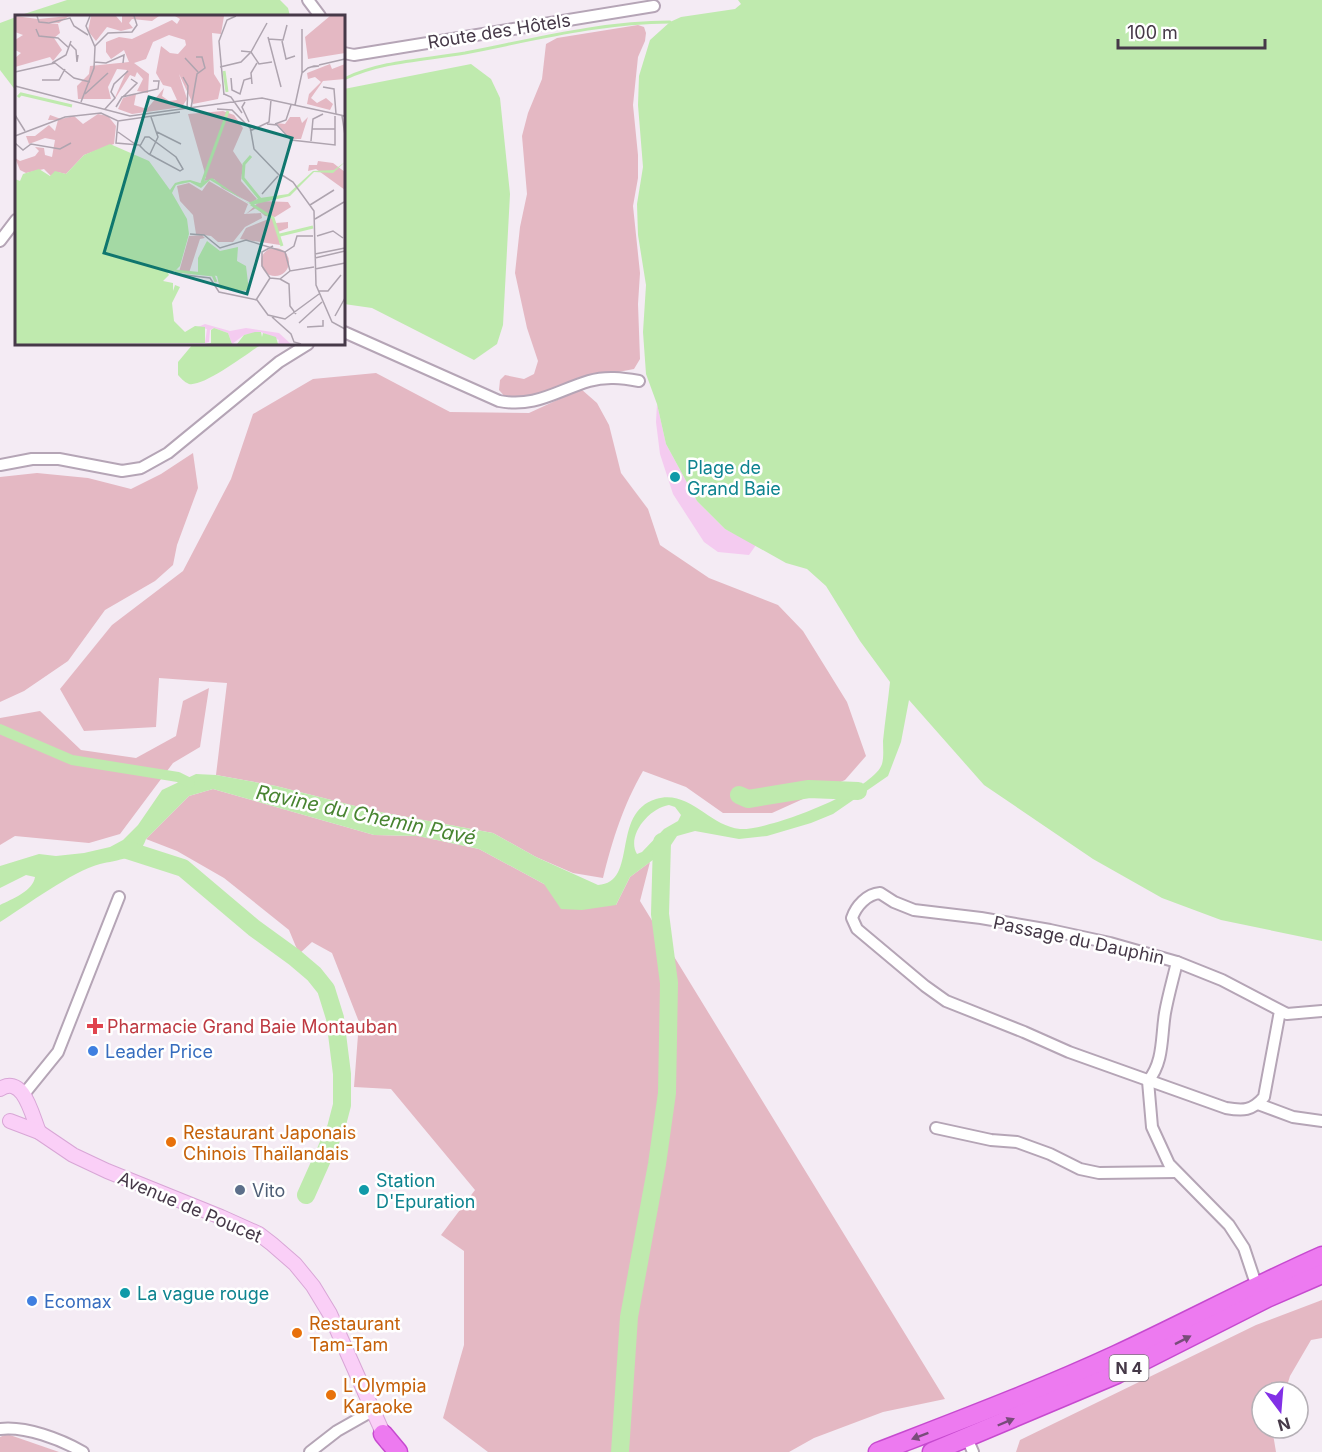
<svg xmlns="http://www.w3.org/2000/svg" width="1322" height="1452" font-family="Inter,sans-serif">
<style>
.green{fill:#e4b8c3}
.sand{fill:#f4cbf0}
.water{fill:#bfeaae;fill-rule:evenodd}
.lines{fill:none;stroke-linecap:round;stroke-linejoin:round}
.stream{stroke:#bfeaae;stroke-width:3}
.canal{stroke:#bfeaae;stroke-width:10}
.river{stroke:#bfeaae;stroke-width:18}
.street-casing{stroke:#b5a5b6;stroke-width:14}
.secondary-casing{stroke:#d8a6d6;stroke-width:16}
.highway-casing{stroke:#c64acf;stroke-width:21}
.street{stroke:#fff;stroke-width:10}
.secondary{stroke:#facff7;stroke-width:14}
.highway{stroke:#ed7af0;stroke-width:18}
.oneway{fill:#784c7a}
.culture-dot{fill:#0f9aa8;stroke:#fff;stroke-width:2}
.health-dot{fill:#e0444e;stroke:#fff;stroke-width:2}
.shop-dot{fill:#3f7fe0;stroke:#fff;stroke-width:2}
.food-dot{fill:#e8710a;stroke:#fff;stroke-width:2}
.service-dot{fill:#5c6f8a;stroke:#fff;stroke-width:2}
.labels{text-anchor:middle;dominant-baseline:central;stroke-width:5;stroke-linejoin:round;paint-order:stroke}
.shield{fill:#fff;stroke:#7e747f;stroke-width:1.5}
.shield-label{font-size:16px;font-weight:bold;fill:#463948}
.street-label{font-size:18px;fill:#463948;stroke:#fff}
.culture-label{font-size:18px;fill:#0d838f;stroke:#fff;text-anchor:start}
.health-label{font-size:18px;fill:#be3a42;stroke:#fff;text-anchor:start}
.shop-label{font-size:18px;fill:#366cbe;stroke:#fff;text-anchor:start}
.food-label{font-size:18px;fill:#c56008;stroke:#fff;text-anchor:start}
.service-label{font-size:18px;fill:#4e5e75;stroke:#fff;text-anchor:start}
.water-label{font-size:20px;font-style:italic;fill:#488431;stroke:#fff}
.inset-river{fill:none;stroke:#bfeaae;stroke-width:3}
.inset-road{fill:none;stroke:#aea4af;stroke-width:1.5}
.view{fill:#0f766e;fill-opacity:0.15;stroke:#0f766e;stroke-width:3}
.inset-edge{fill:none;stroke:#463948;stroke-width:3}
</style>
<rect width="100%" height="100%" fill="#f4ebf4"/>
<g class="green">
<path d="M638,25L644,27L646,33L645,41L638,57L633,105L638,155V178L633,206L640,273L638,304L640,359L634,369L586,378L534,398H506L499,390L500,380L505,375L524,379L534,374L538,361L527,328L515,273L520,227L527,194L522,136L528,113L542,79L546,44L557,38Z"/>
<path d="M376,373L450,412L529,413L581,389L597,403L609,425L621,473L648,509L660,545L709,578L778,605L803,631L847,702L866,756L845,780L772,813H723L686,787L643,771C623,806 613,838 603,878L573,873L536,857L493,833L375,811L276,786L216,775L227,683L159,678L156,727L84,731L60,689L112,625L183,571L231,479L253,414L313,379Z"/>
<path d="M193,453L198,488L177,545L173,565L155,581L105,610L68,661L24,691L0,702V477L37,473L88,478L131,489L161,474Z"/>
<path d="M209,688L200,747L173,763L120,834L89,843L15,836L0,845V718L40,711L81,750L136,758L176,736L183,701Z"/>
<path d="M213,789L374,835L418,836L479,849L544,884L616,905L630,877L650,862L640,901L945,1399L883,1412L814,1438L789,1452H488L443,1418L464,1345V1251L441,1235L475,1190L391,1089L354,1087L359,1022L332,953L312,942L299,954L289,930L224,878L177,851L146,839L189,796Z"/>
<path d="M1322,1300V1338L1311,1340L1290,1376L1285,1392H1262V1428H1272L1276,1452H1016L1020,1440L1256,1325Z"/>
<path d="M7,1434L59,1452H0V1437Z"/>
</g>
<path class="sand" d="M657,404L666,444L697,501L725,529L756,545L749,555L718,552L704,542L673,494L660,454L656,422Z"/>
<g class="water">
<path d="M67,0H280L288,8L290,16H18Z"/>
<path d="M738,0H1322V941L1221,920L1162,898L1093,859L984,785L909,700L901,742L888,776L833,814L811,823L767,836L739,839L695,831L677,836L669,848L630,877L616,905L582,910L561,909L544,884L479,849L418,836L374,835L213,789L189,796L146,839C140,859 117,860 100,864C71,872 27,905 0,922V905C12,899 33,891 35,877L26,875L0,888V866L39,854L56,856L84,853L110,847L123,840L138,825L162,790L196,774L216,775L276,786L375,811L493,833L536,857L598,885C639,883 610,813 656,799C689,789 709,826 740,829C767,831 873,791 882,764C884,757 883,748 883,741C885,721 888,701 890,682L860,641L826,586L807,569L786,563L725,529L697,501L666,444L657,404L646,374L643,332L646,285L638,235L637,204L643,167L638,105L639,76L650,40L670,22L681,17L735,9L741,4ZM669,805L675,807L681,815L678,821L664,829L642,852L637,854C626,836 649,808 669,805Z"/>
<path d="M16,17V91L0,70V23Z"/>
<path d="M471,64L491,79L500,98L510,194L503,325L497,344L474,360L372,308L344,304V89Z"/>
<path d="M193,344H262C248,353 204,387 189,384C184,382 181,378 178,375V362Z"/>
</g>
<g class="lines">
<path class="stream" d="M344,79C381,61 424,60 465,53C532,40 601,22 670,22"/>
<path class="canal" d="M0,729L72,760L178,777L190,783"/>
<g class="river">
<path d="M739,795L748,799L809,789L858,791"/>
<path d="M127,850L183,868L254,928L294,957L314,974L326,989L335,1018L342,1074V1105L336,1128L306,1195"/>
<path d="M620,1452L629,1317L657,1164L667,1093L669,983L660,914L662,842"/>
</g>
<g class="street-casing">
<g id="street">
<path d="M308,0L320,16"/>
<path d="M344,53L354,55L654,6"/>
<path d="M0,241L16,220"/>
<path d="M344,332L499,401C535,408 556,391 589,381C606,376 622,378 639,381"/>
<path d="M0,465L32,459H59L122,471L141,468L168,453L279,362L308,344"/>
<path d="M1177,962C1173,979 1168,996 1165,1013C1161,1037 1164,1062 1148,1081L1152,1127L1169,1164L1229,1225L1244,1248L1254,1278"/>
<path d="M1280,1011L1264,1097C1252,1111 1243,1111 1226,1108L1069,1052L1024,1032L946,1001L925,986L857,929L852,918C856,906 867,894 880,893L894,902L914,910L981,918L1050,930L1110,943L1177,962L1222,980L1287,1014L1322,1011"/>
<path d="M24,1094L58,1052L119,897"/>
<path d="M1258,1104L1293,1117L1322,1121"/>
<path d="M936,1128L991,1140L1017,1142L1050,1154L1080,1169L1099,1173L1176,1172"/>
<path d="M0,1429C26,1426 60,1439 83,1452"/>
<path d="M967,1438L973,1452"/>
<path d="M310,1452L337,1431L374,1410"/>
</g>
</g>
<g class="secondary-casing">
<g id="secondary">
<path d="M0,1089C24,1074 32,1116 39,1132"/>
<path d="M10,1121L39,1132L73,1155L107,1171L221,1217L259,1234L272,1244L295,1264L313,1286L330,1314L387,1442"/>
</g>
</g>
<g class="highway-casing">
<g id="highway">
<path d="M383,1434L398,1452"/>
<path d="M878,1452C958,1421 1038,1391 1116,1355C1185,1323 1252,1287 1322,1256"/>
<path d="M932,1452L1117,1374L1267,1298L1322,1274"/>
</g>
</g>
<use href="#street" class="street"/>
<use href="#secondary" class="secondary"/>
<use href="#highway" class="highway"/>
</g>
<defs><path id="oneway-solid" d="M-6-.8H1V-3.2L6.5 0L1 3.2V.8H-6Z" transform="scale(1.5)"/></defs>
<g class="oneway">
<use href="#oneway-solid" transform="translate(1183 1340) rotate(-27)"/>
<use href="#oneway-solid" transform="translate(1006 1422) rotate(-23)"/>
<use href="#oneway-solid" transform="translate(920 1436) rotate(159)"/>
</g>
<g class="culture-dot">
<circle cx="675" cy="477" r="6"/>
<circle cx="364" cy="1190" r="6"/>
<circle cx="125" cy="1293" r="6"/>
</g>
<path class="health-dot" d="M92 1017h6v6h6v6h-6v6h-6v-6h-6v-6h6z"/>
<g class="shop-dot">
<circle cx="93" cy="1051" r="6"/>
<circle cx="32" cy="1301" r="6"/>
</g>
<g class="food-dot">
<circle cx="171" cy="1142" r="6"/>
<circle cx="297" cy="1333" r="6"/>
<circle cx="331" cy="1395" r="6"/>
</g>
<circle class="service-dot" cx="240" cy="1190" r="6"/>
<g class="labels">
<rect class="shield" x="1109.5" y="1355" width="39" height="26" rx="4.5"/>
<g class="shield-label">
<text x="1129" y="1368">N 4</text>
</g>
<g class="street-label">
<text transform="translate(499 31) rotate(-9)">Route des Hôtels</text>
<text transform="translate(1079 940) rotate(12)">Passage du Dauphin</text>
<text transform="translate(190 1207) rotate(23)">Avenue de Poucet</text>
</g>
<g class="culture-label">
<text x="687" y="467">Plage de<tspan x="687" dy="21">Grand Baie</tspan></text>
<text x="376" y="1180">Station<tspan x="376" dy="21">D'Epuration</tspan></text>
<text x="137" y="1293">La vague rouge</text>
</g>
<g class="health-label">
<text x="107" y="1026">Pharmacie Grand Baie Montauban</text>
</g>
<g class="shop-label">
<text x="105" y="1051">Leader Price</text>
<text x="44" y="1301">Ecomax</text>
</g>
<g class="food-label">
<text x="183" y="1132">Restaurant Japonais<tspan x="183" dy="21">Chinois Thaïlandais</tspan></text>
<text x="309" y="1323">Restaurant<tspan x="309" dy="21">Tam-Tam</tspan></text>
<text x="343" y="1385">L'Olympia<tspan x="343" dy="21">Karaoke</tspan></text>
</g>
<g class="service-label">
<text x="252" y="1190">Vito</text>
</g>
<g class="water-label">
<text transform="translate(366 815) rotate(12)">Ravine du Chemin Pavé</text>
</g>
</g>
<g transform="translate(15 15)">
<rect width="330" height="330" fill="#f4ebf4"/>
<path d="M0,1L23,4L54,1L44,8L23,7L43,9L45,18L39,23L47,35L38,46L35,42L0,52V43L6,38L0,35V25L8,20L0,17ZM76,1H101L107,8V1H144L137,6L117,4L114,8L118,13L106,16L92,12L81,26L73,16ZM160,1H209L206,19L197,18L199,59L206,70L203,84L178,89L164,59L172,84L167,92L117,99L103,94L108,83L121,79L119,90L132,94L149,73L147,81L154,86L162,85L156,72L148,70L141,58L146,31L155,38L163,39L171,30L170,25L154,20L138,27L131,44L119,48L134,59L133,78L122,76L128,64L122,57L120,62L115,60L98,87L112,55L102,54L93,72L96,84H63L62,71L74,59L75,51L114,47L109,35L96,44L91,37V27L104,22L117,24L157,5L162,9L165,4ZM315,1H330V38L293,44L290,22ZM315,49L317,54L330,49V64L308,66L296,83L302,88L311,83L318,89L315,95L292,89L294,79L306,67L300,62L293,64L292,58ZM208,96L219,100L228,113L218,136L228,151L226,166L242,184L236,188L207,173L199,164L189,166L191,162L173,99ZM83,99L93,101L101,111L99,129L69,140L51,159L42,157L36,161L29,154L11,158L5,155L0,143L5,146L20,141L24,136L20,132L29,133L30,140L37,142L40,125L30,123L14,129L11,121H20L34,110L40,116L43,105H33L35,100L46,104L59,101L68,109ZM275,102H285L287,108L293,102L286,124H276L261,108L270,109ZM303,146L318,148L330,157V175L301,154L293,156L294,150H302ZM194,166L233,189L229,199L246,198L247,203L230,212L218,227H203L196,221L181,219L178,200L165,186L162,171L174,168L187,176ZM245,186L273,187L276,192L260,202L250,201L241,193L231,199ZM256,203L261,208L273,207V213L263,217L265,230L225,224L231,213ZM187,220L190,223L185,224L174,258L164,257L174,221ZM246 247a14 14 0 1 1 28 0a14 14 0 1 1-28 0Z" fill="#e4b8c3"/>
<path d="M190,309L215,316L231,313L264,318L276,329H263L264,325L246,317L229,320L217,329L213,318L199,313L195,315L194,327L190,328L192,314L183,312Z" fill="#f4cbf0"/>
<path d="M95,129L134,146L155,175L160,168L167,166L175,165L185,168L197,163L233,188L245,183L273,179L298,156L319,155L330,147L318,158L299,157L275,181L237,190L195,165L186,173L175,167L161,170L157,178L172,204L174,219L165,251L160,256H152L154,260L148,266L158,268V276L160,270L165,272L157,288L159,306L170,317L180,311L190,312V328L0,329V164L5,166L8,159L24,154L35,161L40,156L51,159L69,140ZM192,226L205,236L223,232L222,246L231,251L234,276L205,274L202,261L183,258V243ZM199,313L213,318L217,329H191L196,328V315ZM240,317H246L247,322L248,318L261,322L263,329H222L229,320Z" fill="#bfeaae"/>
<path class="inset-river" d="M209,56L212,77M3,82L6,79L57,91M236,141L229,149L228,163L245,184M187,168L213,96M236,189L258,203L267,231M265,220L298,212M160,256L198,260L201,267"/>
<path class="inset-road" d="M22,1L24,7L34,8L55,3L59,11L73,20M21,14L24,21L43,23L54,33M253,22L266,72M253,24L268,25L272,10M267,26L271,44L280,41M55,29L61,35L62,47L63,40M80,31L93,18L117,17L122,10L119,1M226,36L236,37L252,8M170,43L183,57M79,47L91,48L109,40L108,48M37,48L51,40L56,26M304,50L330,44M205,52L226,47L236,37L244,49L257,47M0,57L40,48L59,63L75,67M287,58L293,53L299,51H304L296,52M168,62L173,71L172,94M216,63L217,75L225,79L229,65L236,63M27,65H44L50,54M237,69L236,58L242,48M0,71L115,101L247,83L330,101M308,72L319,74L321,99M70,79L93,58M209,79L216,82L227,98M209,80L204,26L212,5L221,1M108,82L122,68L116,64M66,87L79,53L80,32L71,11L75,1M230,87L227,92L234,107M280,90L287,58V14M101,92L107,82L143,74L144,66H138M176,93L182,59L190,53L187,42H181M90,94L100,83L96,77L99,69L113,56M202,94L217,95L235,113M0,100L10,116M327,101L330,120M103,106L101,128L124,130L130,136L134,139L141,143L165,156L168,154L161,142L134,122H130L125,131M252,109L262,110L276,125L320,130V114M260,109L271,105L276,90M235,111L239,134L266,162M297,114H320V101M235,116L254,107L256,85M103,117L120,129M142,117L166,129M0,121L50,102L86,98L103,106L165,97M296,126L298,104L308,99M0,128L8,135L16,129L45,134L56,128M135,139L143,122L136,102M267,160L278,167L299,196L301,270L317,307L330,314M247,179L263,161M295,190L319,175M300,204L329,187M175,219L189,220L205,233L231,225L270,237M298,221H282L279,231L270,237L275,256L299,252M302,221L318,216L328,223M300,239L330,233M300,243L330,236M300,254L330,248M162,259L195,263L204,277L242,285L253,300L270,304L304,279M255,263L247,251V237L258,231M255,263L265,264L275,256M265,264L274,269L275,291L281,299M304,276H313L326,260M241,285L255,263M320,301L330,283M257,302L276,319L279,327L286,329M284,308L307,287M292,312L308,311V305"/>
<path class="view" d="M134,82L277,123L232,279L89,238Z"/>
<rect width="330" height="330" class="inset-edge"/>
</g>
<g transform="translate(1280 1410) rotate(164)"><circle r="28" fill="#ffffff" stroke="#b5b0b6" stroke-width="1.5"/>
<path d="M0-4.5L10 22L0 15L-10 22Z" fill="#8230e6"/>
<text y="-9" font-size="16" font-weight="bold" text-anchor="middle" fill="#463948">N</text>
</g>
<path d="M1118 39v9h147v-9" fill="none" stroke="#463948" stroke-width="3"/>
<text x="1127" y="39" font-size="18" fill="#463948" stroke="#ffffff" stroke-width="4.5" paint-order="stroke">100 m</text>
</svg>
